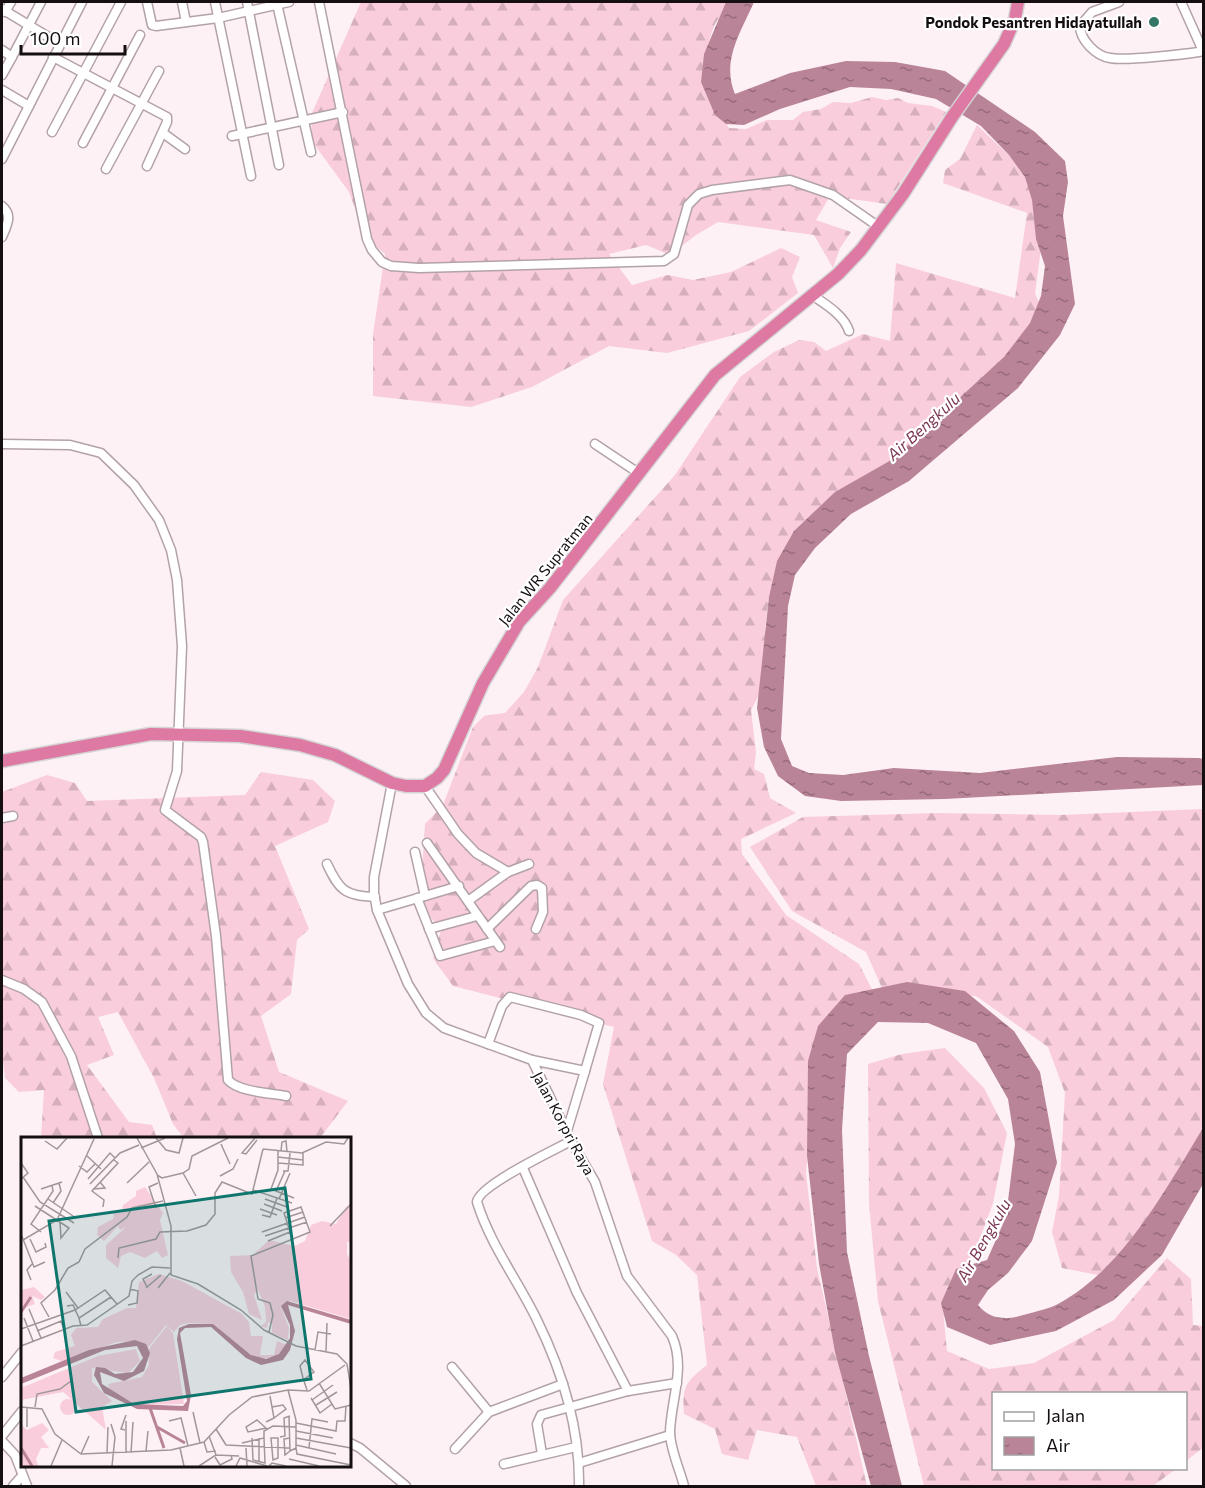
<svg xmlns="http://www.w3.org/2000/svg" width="1205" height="1488" font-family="Commissioner,sans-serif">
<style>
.forest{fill:url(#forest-firs)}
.water{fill:url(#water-ripples)}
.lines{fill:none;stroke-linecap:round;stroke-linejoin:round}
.minor-casing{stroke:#b3a2a8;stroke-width:11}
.highway-casing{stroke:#d5d4d4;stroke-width:15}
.minor{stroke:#fff;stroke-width:8}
.highway{stroke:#dd79a2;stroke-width:12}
.poi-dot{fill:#357767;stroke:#fff;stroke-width:2}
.labels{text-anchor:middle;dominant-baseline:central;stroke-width:4.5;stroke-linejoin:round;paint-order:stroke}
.poi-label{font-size:15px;font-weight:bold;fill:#150f11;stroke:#fff;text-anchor:end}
.street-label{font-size:15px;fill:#150f11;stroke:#fff}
.water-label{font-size:16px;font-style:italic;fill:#7c3754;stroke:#fff}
.inset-river{fill:none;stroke:#ba8498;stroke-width:3}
.inset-road{fill:none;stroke:#a0979a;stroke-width:1.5}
.view{fill:#0f766e;fill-opacity:0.15;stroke:#0f766e;stroke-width:3}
.inset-edge{fill:none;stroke:#150f11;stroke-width:3}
</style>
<defs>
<pattern id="forest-firs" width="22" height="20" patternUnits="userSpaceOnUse" patternTransform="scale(1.5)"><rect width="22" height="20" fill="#f9cddc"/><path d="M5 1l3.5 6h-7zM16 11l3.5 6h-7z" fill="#d5afbc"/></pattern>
<pattern id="water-ripples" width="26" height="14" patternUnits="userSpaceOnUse" patternTransform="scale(1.5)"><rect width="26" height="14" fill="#ba8498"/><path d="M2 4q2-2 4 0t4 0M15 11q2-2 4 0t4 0" fill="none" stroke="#966a7b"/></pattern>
</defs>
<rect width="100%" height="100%" fill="#fdf1f5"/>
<g class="forest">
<path d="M361,2H731C727,13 720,15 715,24C699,59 710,97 729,128L746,129L767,120H793L803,112L821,109L833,102L851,103L872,97L886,100L898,98L908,103L932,106L946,112L887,204L830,196L816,220L851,232L840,248L833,268L814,235L718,222L696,235L670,255L646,245L609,254L632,285L668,275L693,280L731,272L781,248L800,257L792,277L798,293L749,331L667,353L609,346L532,387L471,407L373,396V334L385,254L366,238L349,192L311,140L312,113Z"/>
<path d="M977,125L1032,177L1041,248L1035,294L1045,315L1026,341L777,576L769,597L765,629L772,671L751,710L756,752L754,769L764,774L770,798L796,813L741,839L742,854L786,915L859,964L875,995L815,1059L806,1173L817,1268L867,1486H816L797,1437L757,1430L748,1460L722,1454L715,1429L684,1414C682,1387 685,1382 707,1365L697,1275L676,1255L652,1241L603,1084L614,1027L453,986L433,958L441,930L420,904L425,824L443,805L473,727L484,716L505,713L524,692L538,667L563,600L675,475L740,377L774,352L799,340L814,342L826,351L863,334L890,341L896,263L1015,298L1027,213L943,183L945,170L960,159Z"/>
<path d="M261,772L313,780L335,801L328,822L275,846L309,929L297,940L291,994L261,1016L279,1072L348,1101L320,1138H184L173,1124L154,1078L118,1012L98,1017L114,1055L87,1065L129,1122L152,1125L157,1138H41L44,1090L19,1092L5,1078L2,1053V792L47,775L75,783L87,801L245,795Z"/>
<path d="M1203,809V1130L1172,1189L1123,1254L1098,1275L1062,1268L1052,1232L1059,1196L1065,1093L1048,1047L976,996L882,988L866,952L792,911L750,847L803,817L938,813L1060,815Z"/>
<path d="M945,1048L984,1088L1007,1133L993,1203L973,1257L943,1310L947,1351L989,1369L1034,1363L1114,1320L1167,1258L1191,1279L1193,1325L1203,1326L1204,1447L1186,1461V1394H994V1468L1176,1469L1153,1486H924L878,1301L869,1203L868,1064L902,1054Z"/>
</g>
<g class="water">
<path d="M726,2H754C741,32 721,61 735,94L790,73L846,61L895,62L945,71L1035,132L1065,161L1068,182L1063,216L1075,304L1060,335L1018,388L909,481L851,514L815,548L795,575L788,606L781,739L792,766L809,773L843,775L894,768L980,773L1117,757L1199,758L1203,759V785L945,799L841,801L805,796L778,776L764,747L757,708L769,597L777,561L794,531L835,492L893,459L1004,357L1030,323L1041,296L1045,266L1036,239L1032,200L1025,177L1009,155L981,126L936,99L891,89L850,87L780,109L744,125L726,124L715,115L701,82L704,54Z"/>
<path d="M907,982L965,991L1014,1031L1040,1072L1057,1163L1032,1241L1008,1273L988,1290L978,1305C991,1321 1008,1320 1027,1314C1037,1311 1049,1309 1058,1304C1123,1269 1166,1189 1203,1128V1184L1162,1255L1114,1300L1056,1331L990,1345L947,1327L941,1303L956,1269L987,1260L1006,1217L1015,1144L1008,1099L976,1043L928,1023L878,1022L847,1054L842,1130L847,1252L869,1356L902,1486H871L835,1352L819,1264L807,1156L808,1061L818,1026L845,995Z"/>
</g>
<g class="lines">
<g class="minor-casing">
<g id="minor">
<path d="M147,2L152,25L156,26L218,18L289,2"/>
<path d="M182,2L186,22"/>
<path d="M215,2L251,176"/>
<path d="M247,2L279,165"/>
<path d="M319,2L367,239L372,250L382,262L391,266L419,268L664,261L674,254L688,205L699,194L712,190L790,180L833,195L879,227"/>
<path d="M1119,2L1092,12L1080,26C1080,40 1096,56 1110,58C1125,61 1188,54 1204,51"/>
<path d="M1181,2L1203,51"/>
<path d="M277,4L311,152"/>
<path d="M2,9L60,44"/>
<path d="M5,12L11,2"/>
<path d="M2,50L12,57L2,75"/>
<path d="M12,57L41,2"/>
<path d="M53,57L167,117V122L147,166"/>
<path d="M2,90L29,106"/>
<path d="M52,132L121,2"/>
<path d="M163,133L185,149"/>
<path d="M232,136L343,112"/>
<path d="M83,143L140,35"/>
<path d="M2,159L82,2"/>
<path d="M106,169L159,71"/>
<path d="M2,206C13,215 7,225 2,237"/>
<path d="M812,295C825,304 844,315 849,331"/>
<path d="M2,444L70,445L101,453L134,485L159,520L171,550L177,580L182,646L177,771L165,810L201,837L203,842L216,936L228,1080C239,1092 270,1093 286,1096"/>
<path d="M595,444L640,474"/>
<path d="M392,783L374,877V893L377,910L408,984L426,1013L444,1028L532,1060L571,1141L595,1182L627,1276L672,1336C686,1368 671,1399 670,1432C670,1449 680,1470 684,1486"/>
<path d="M425,786L458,834L476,853L508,872"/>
<path d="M2,818L13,816"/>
<path d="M427,843L500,947"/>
<path d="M415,852L425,896"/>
<path d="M327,864C339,890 345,896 375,897"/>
<path d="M417,898L440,956L495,941"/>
<path d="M468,901L508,872L529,864"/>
<path d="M377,910L459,886"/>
<path d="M429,929L477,916"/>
<path d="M487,929L531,886L537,885L542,888L543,912L536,929"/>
<path d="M2,980L24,989L42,1002L71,1056L98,1138"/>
<path d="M488,1044L502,1006L510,997L581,1015L599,1023L585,1071"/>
<path d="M532,1060L585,1071L567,1131"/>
<path d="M571,1141C554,1150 478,1186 477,1202C490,1244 518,1281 537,1320C562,1371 580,1429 579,1486"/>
<path d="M523,1168L577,1293L628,1391L677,1383"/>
<path d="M452,1367L489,1412"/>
<path d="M2,1377L22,1352"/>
<path d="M2,1436L22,1411"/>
<path d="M2,1441L15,1455L27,1486"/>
<path d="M350,1443L360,1448L406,1486"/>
<path d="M455,1449L489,1412L563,1384"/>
<path d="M542,1454L537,1424L541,1415L628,1391"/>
<path d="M579,1463L670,1435"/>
<path d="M504,1464L576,1447"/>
<path d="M13,1486L22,1476"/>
</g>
</g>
<g class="highway-casing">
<path id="highway" d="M2,761L151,734L240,736L300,745L335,755L392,783L406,786H425L437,778L444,770L483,683L519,622L550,588L715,375L838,274L861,250L903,194L952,117L1004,44L1015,19L1018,2"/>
</g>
<use href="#minor" class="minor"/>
<use href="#highway" class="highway"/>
</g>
<circle class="poi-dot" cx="1154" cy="22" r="6"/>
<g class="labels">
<g class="poi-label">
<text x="1142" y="22">Pondok Pesantren Hidayatullah</text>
</g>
<g class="street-label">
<text transform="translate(545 569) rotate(-51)">Jalan WR Supratman</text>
<text transform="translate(564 1123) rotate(62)">Jalan Korpri Raya</text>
</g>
<g class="water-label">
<text transform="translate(923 426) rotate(-42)">Air Bengkulu</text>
<text transform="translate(983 1240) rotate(-60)">Air Bengkulu</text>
</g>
</g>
<g transform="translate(21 1137)">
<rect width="330" height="330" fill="#fdf1f5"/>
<path d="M39 270a8 8 0 1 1 16 0a8 8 0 1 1-16 0Z" fill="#f9cddc"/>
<path d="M124,50L142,76L139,83L147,118L141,121L136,114L124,121L109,115L100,119L97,131L85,121V108L105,90L99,93L97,89L83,104L76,98L77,90L92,82L93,76L101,73L102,68L115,59V54ZM330,68V105H326V117L330,124V182L269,164L260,170L268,191L267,203L251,196V187L247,185L246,191L240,189L245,185L244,170L237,153L233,158L241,183L228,177L222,155L210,135L209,119L232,118L248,103L274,109L284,104L290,88L301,84L315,87L325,70ZM138,137L161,144L221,177L228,185L230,199H242L239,218H253L256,204L266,208L259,218L237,223L190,187L168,186L159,188L153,195L145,188L126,212L114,204L96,205L40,224L32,221L34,215L54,209L50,198L55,191L77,190L82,182L106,171H115L118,145ZM146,189L152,196L163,267L116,268L90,257L87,247L121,240L128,228L127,213ZM115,212L119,224L107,236L71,231V245L91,264L81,270L85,293L42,255L0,263V251L77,219Z" fill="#f9cddc"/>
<path d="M13,150L24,160L20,163L11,159L14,167L0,172V153ZM21,286L28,293L20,300L28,311H20L15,322L17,329H0V287L6,293Z" fill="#f9cddc"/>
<path d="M266,164L330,183V187L267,168L274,194L269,213L262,223L240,228L225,221L190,190L164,191L159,196L170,258L167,274L116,272L83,256L73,238L75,230L84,231L94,237L112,235L122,221L116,209L84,213L0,247V241L68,213L114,203L125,207L129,216L123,234L103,244L79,235L81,247L113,267L162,269L166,264L156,202L158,191L168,187H192L230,218L245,222L258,217L269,201V188L260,169Z" fill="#ba8498"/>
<path class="inset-river" d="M0,175L10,160M129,271L143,311M136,290L164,306M0,311L11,329"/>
<path class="inset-road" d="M116,1L136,37L150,89V138L177,147L220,173L243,193L275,209L316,217L326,227L330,252M135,1L145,13L158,16L162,1M234,1L221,16L225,17L236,3M24,4L36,12L46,1M200,7L209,27M120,11L144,1M242,12L281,16L305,5L323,7L327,1M257,14V33L250,52L255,54L264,34M260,14L261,5L265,4L266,15M65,18L80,32M257,20L282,23M0,26L7,36L0,42M257,26L282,28V16M58,29L66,35L74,27M262,34H267L269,16M162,36L175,59M136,38L141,41L162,36L168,32L171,19L207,1M199,39L212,32L217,22M2,40L19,65L53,86M67,42L89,16L94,21M106,46L128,25M69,47L99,16L118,8M20,52L41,45M72,52L84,51L79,45M232,53L271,66M255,54L273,61M27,62L55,81M244,62L266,70M258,62L269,36M32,66L40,54L38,46M243,67L261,74M14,69L48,91L40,101L39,85M82,70L83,63L71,54L97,26L93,23M135,71L128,50L137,46M239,72L256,78M241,78L249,80L256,61M264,81L282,75M309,89L330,67M20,95L10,87L32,54L31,48M241,95L284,80M0,97L13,130L24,125M244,99L286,85M9,102L15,115L25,110L24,106M2,103L36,83L73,2M247,104L269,95M97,121L98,111L135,102L139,95L166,94L185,88L194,77V56L201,45L231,57L242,12M10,143L6,133L11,127M126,150L122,142L131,137M125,151L140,138M137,151L149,136M45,155L57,171M107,168L116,166L117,154L109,152M46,169L52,168L58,181M8,172L20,201M28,180L20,166L34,153L47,131L58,125L64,112L106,80L111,71L142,64M3,181L12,204M60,189L58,181L90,160M0,192L54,173L84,153L96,167M16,194L40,184L43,193M248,195L252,178L249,166L237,162L230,119L289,95L280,70L263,76L271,101M0,209L52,189L66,188L108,159L111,144L117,138L131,130L149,131M294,213L297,195L310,197M305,214L306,186M282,243L293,235L284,223L279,229L282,241L286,253M298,246L314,272L330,268M267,253L275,283V311L269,314M290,261L299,276L311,267M291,263L312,248M295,268L316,255M0,270L21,272L34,297L60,317L150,313L183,305L208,278L231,260L267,253L288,254L324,228M14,270L16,257L39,252L50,244M251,270L262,268L265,272L253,281M172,275L179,306M268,279L269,314L264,318L263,302L269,301M236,283L245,291L227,295L225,290ZM148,284L160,281L167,309M245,285L253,281L249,259M275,286L315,294L316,284H324L325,269M90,287L94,300L91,329M6,290V270M195,292L205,308M104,293L100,292L105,278M275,294L312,301M259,300L264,299L263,281L269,279M231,301L232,323L244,326L243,301M238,301V325M250,301H257V321L252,323ZM275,301L330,311M183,305L186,315L195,314M221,306L243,301V294L252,289L275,290M205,308L269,311M275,308L315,317M159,311L163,329M225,311L226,329M275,311L276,317L330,328M288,311L291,282L307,285M125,314L127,294M86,316L87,290M105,316V284M110,316L112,285M60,317L68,299M195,318L218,319M194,320L199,328L211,322L210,318M268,322L298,329M30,329L41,303M178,329L195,318L188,299M215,329L219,321L246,329M248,329L251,326L265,329"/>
<path class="view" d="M264,51L290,242L55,275L28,84Z"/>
<rect width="330" height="330" class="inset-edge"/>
</g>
<rect width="1205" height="1488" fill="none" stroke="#150f11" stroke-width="6"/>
<rect x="992" y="1392" width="195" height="78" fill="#ffffff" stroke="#a19fa0" stroke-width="1.5"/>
<rect x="1004" y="1412" width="30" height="9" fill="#ffffff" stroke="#a19fa0" stroke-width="1.5"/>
<text x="1046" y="1422" font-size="18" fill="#150f11">Jalan</text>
<rect x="1004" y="1437" width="30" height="18" fill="url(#water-ripples)" stroke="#a19fa0" stroke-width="1.5"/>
<text x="1046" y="1452" font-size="18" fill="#150f11">Air</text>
<path d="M21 45v9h104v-9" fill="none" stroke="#150f11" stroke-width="3"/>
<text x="30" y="45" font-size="18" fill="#150f11" stroke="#ffffff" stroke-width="4.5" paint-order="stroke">100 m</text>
</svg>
